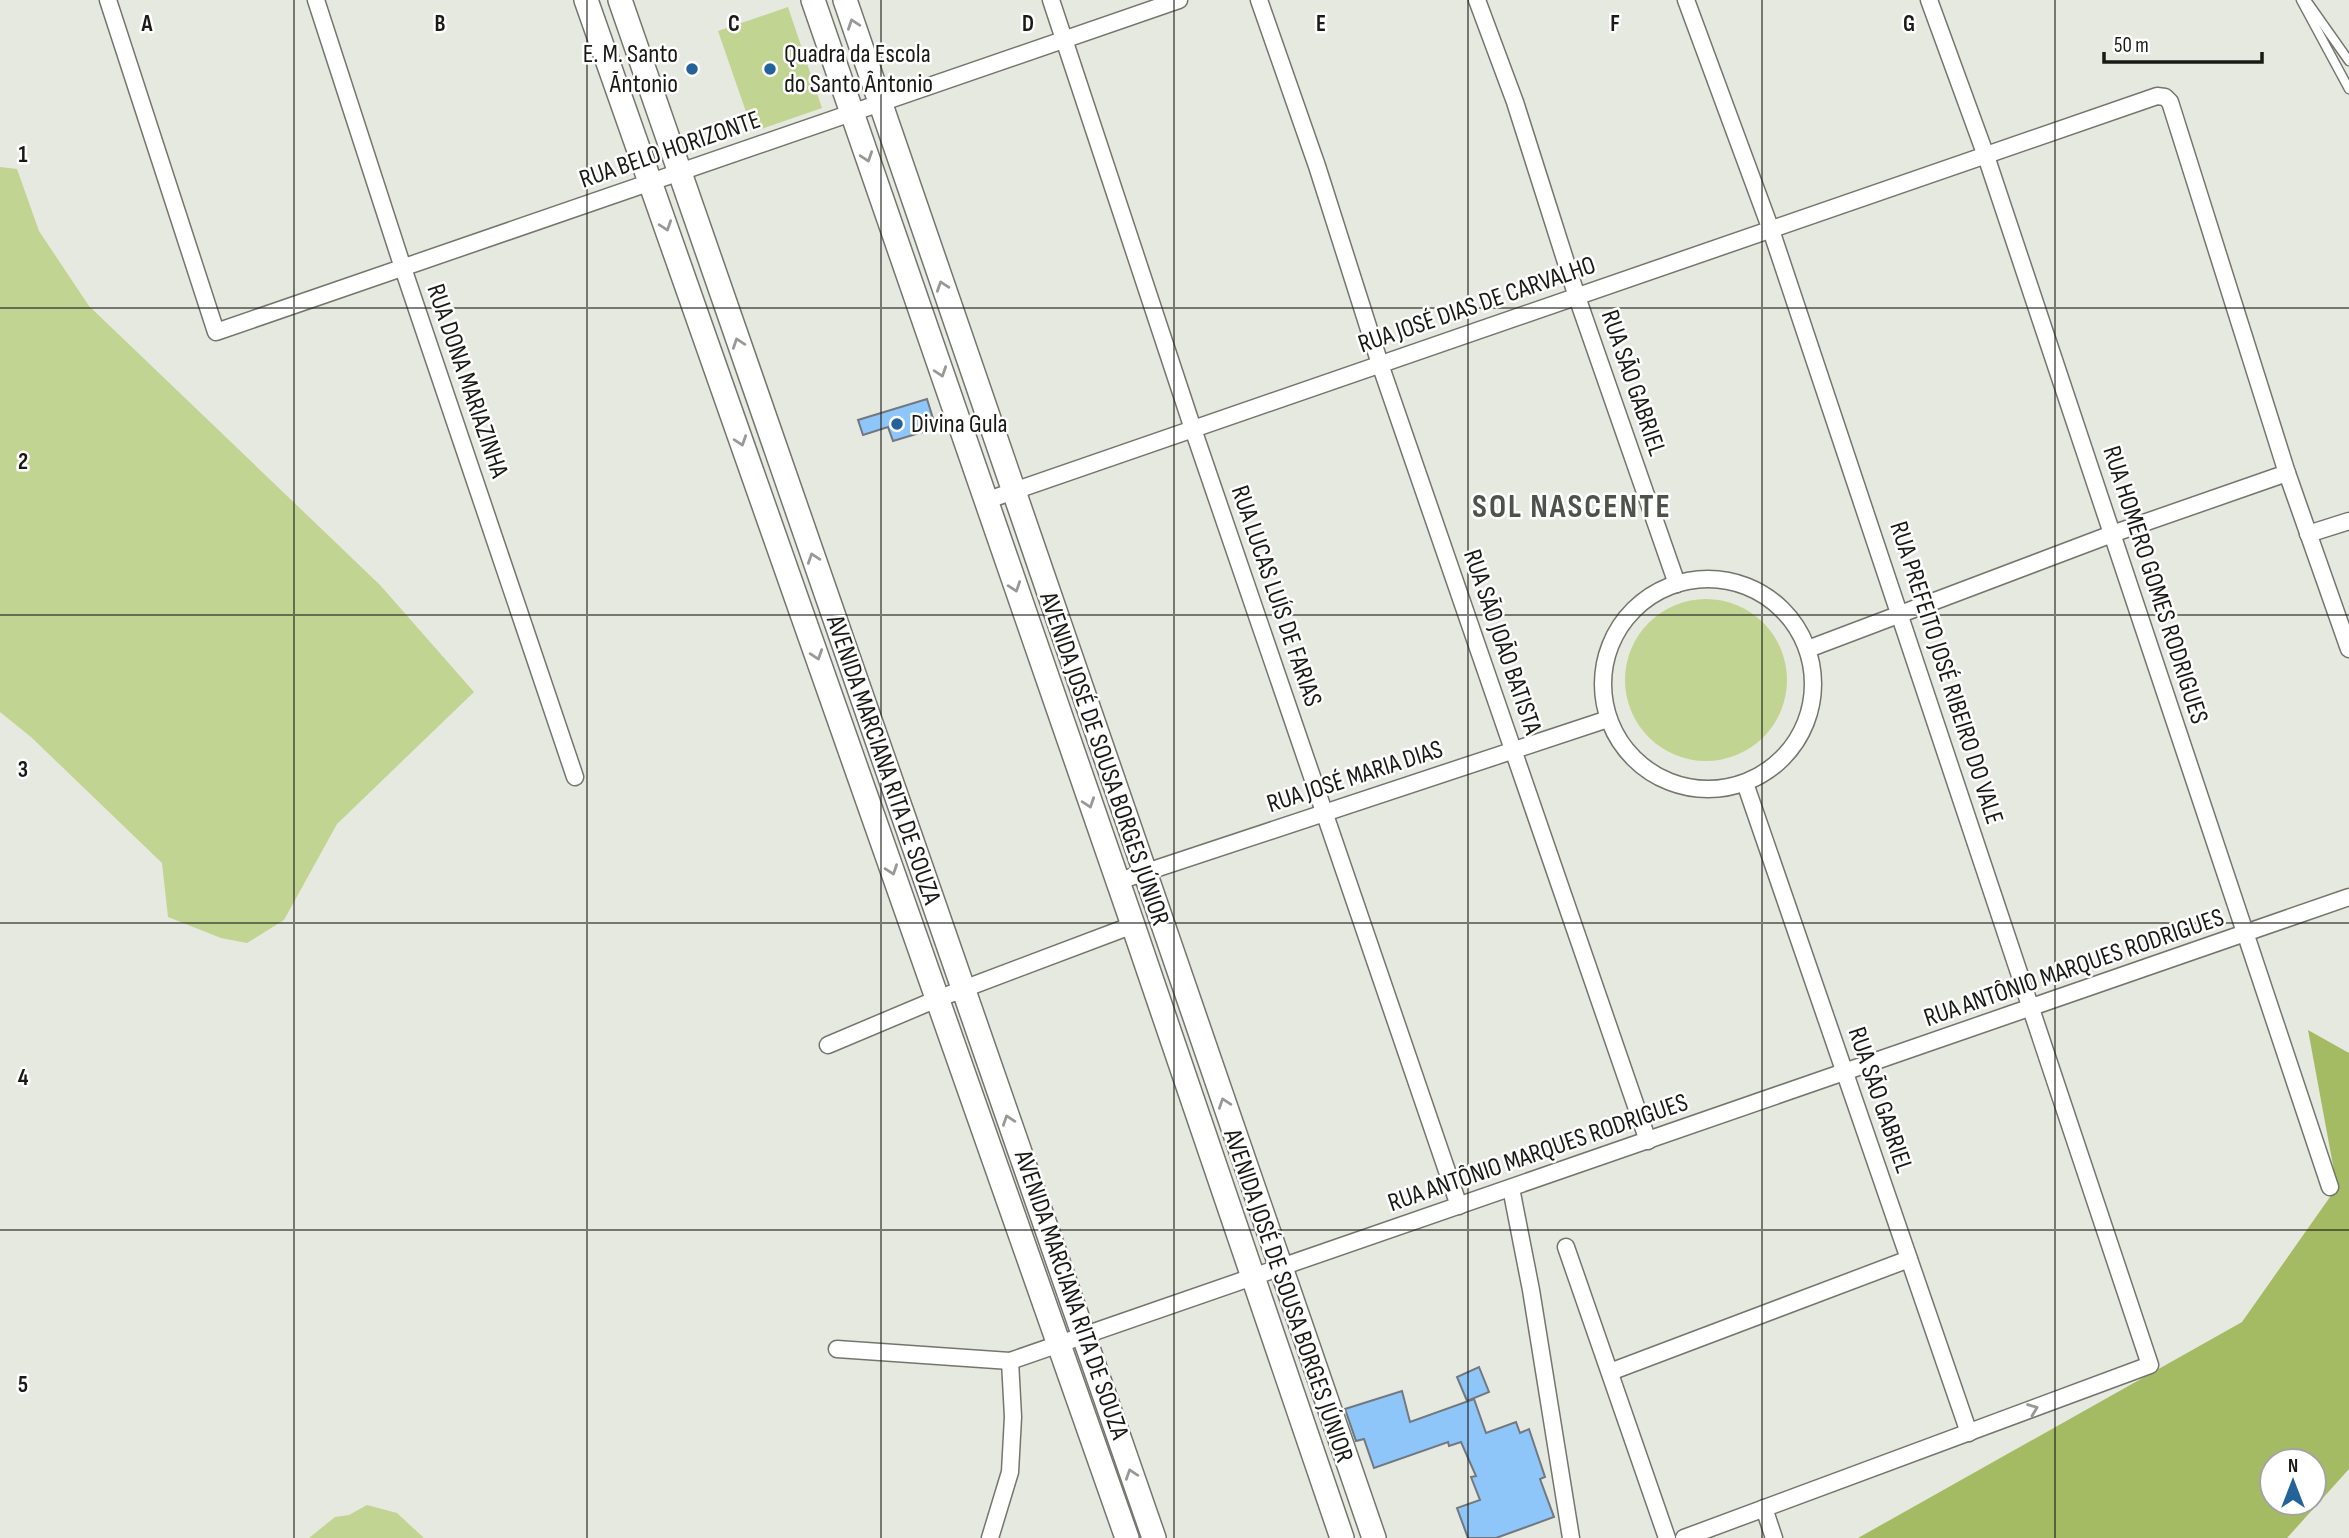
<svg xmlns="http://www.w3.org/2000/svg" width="2349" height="1538" font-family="'Sofia Sans Condensed',sans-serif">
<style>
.green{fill:#c2d492}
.forest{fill:#a5bb63;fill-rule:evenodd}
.building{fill:#8fc6fa;stroke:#72787f;stroke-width:2}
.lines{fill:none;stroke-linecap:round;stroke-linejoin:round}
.lane-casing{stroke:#73766d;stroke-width:11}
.street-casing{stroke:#73766d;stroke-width:19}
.secondary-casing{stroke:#73766d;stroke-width:26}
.lane{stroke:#fff;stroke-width:8}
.street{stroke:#fff;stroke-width:16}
.secondary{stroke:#fff;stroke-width:23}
.oneway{stroke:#989896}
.grid{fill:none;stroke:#191a16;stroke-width:2;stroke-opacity:0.55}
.poi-dot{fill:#24639a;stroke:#fff;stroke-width:2.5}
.labels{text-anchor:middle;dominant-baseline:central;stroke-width:5;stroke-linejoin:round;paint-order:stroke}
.poi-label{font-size:26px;fill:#191a16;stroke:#fff;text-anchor:start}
.street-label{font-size:26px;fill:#191a16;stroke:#fff}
.district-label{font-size:33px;font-weight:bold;letter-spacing:2px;fill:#4f524a;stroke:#fff}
.grid-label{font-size:23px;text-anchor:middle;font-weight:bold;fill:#191a16;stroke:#fff;stroke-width:5;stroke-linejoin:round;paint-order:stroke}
</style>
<rect width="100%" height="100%" fill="#e6e9df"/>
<g class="green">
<path d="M788,7L822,108L753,132L718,31Z"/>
<path d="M0,167L17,169L39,231L89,306L380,585L474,692L337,824L284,920L247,943L221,938L168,917L162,863L31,737L0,712Z"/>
<circle cx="1706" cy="680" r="81"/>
<path d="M367,1505L397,1513L424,1538H309L335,1517L349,1515Z"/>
</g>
<path class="forest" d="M2308,1030L2349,1053V1469L2287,1538H1858L2242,1322L2337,1187ZM2272,1461H2314V1503H2272Z"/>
<g class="building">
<path d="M927,399L936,428L893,441L888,427L863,435L858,420Z"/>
<path d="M1479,1367L1489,1392L1467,1401L1457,1377Z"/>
<path d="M1402,1391L1410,1422L1474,1399L1486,1433L1516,1422L1520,1433L1529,1429L1545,1477L1540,1479L1554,1517L1496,1538H1468L1457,1508L1480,1500L1471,1477L1476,1476L1461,1442L1449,1446L1448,1442L1374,1468L1364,1439L1356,1441L1345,1409Z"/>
</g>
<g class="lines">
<g class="lane-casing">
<g id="lane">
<path d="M2301,0L2349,89"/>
<path d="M2306,0L2349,61"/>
</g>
</g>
<g class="street-casing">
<g id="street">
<path d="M108,0L216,332L1179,0"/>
<path d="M316,0L403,268L575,777"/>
<path d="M1051,0L1193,429L1459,1206"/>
<path d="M1259,0L1317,166L1380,364L1648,1141"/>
<path d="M1477,0L1515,102L1577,297L1677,584"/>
<path d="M1929,0L1986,156L2330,1187"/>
<path d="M985,501L2157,96L2165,97L2170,102L2287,473L2349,649"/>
<path d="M2308,534L2349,521"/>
<circle cx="1708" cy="684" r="105"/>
<path d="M1808,649L2112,534L2287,473"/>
<path d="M1745,783L1969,1433"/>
<path d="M1116,882L1608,719"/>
<path d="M828,1045L937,999L1133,925"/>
<path d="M1511,1188L1531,1290L1571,1538"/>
<path d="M1566,1247L1667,1538"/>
<path d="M837,1349L1010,1361L2349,897"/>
<path d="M1610,1372L1909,1259"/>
<path d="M1764,1508L1774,1538"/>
<path d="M990,1538L1010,1472L1013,1417L1010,1361"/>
<path d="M1684,1538L2150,1365L1771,230L1686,0"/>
</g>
</g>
<g class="secondary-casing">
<g id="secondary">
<path d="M586,0L1127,1538"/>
<path d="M620,0L1154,1538"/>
<path d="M813,0L1133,925L1342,1538"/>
<path d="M845,0L1374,1538"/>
</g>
</g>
<use href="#lane" class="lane"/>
<use href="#street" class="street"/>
<use href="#secondary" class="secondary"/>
</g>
<defs><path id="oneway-chevron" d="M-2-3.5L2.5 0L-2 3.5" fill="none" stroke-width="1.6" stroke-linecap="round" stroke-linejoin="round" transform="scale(1.75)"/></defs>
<g class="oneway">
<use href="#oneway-chevron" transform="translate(853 24) rotate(-109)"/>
<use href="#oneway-chevron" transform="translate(867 157) rotate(71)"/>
<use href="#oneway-chevron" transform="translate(666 226) rotate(71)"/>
<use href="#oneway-chevron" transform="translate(942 286) rotate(-109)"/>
<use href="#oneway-chevron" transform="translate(738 343) rotate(-109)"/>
<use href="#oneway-chevron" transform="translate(941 372) rotate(71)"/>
<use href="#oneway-chevron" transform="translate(741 441) rotate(71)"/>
<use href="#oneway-chevron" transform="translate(813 558) rotate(-109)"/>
<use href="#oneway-chevron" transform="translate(1015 587) rotate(71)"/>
<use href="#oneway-chevron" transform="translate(817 655) rotate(71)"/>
<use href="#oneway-chevron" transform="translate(1089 803) rotate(71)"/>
<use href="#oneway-chevron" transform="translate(892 870) rotate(71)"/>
<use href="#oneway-chevron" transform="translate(1224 1103) rotate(-109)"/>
<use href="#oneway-chevron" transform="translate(1008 1120) rotate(-109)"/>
<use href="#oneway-chevron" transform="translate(2033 1409) rotate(-21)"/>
<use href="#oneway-chevron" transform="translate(1131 1474) rotate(-109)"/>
</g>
<path class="grid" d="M294,0V1538M587,0V1538M881,0V1538M1174,0V1538M1468,0V1538M1762,0V1538M2055,0V1538M0,308H2349M0,615H2349M0,923H2349M0,1230H2349"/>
<g class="poi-dot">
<circle cx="692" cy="69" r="7"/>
<circle cx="770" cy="69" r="7"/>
<circle cx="897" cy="424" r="7"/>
</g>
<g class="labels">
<g class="poi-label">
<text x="678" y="54" text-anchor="end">E. M. Santo<tspan x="678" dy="30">Ãntonio</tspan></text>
<text x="784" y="54">Quadra da Escola<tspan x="784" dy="30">do Santo Ântonio</tspan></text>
<text x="911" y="424">Divina Gula</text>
</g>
<g class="street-label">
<text transform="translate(670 150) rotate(-19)">RUA BELO HORIZONTE</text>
<text transform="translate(1477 305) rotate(-19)">RUA JOSÉ DIAS DE CARVALHO</text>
<text transform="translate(467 381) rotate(71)">RUA DONA MARIAZINHA</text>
<text transform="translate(1633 383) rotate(71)">RUA SÃO GABRIEL</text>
<text transform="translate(2155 585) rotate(72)">RUA HOMERO GOMES RODRIGUES</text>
<text transform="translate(1276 596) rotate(71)">RUA LUCAS LUÍS DE FARIAS</text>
<text transform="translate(1502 642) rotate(71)">RUA SÃO JOÃO BATISTA</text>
<text transform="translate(1946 673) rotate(72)">RUA PREFEITO JOSÉ RIBEIRO DO VALE</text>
<text transform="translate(1104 759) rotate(71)">AVENIDA JOSÉ DE SOUSA BORGES JÚNIOR</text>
<text transform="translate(883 760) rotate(71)">AVENIDA MARCIANA RITA DE SOUZA</text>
<text transform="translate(1355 777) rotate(-18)">RUA JOSÉ MARIA DIAS</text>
<text transform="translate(2074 968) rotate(-19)">RUA ANTÔNIO MARQUES RODRIGUES</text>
<text transform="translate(1880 1100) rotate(71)">RUA SÃO GABRIEL</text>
<text transform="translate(1538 1153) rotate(-19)">RUA ANTÔNIO MARQUES RODRIGUES</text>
<text transform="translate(1071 1295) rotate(71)">AVENIDA MARCIANA RITA DE SOUZA</text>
<text transform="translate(1288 1296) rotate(71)">AVENIDA JOSÉ DE SOUSA BORGES JÚNIOR</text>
</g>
<g class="district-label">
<text x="1572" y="507">SOL NASCENTE</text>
</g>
</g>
<g class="grid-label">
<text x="147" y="31">A</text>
<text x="440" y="31">B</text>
<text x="734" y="31">C</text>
<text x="1028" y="31">D</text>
<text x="1321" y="31">E</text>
<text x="1615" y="31">F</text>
<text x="1909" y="31">G</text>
<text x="23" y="162">1</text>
<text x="23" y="469">2</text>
<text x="23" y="777">3</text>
<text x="23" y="1085">4</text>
<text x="23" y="1392">5</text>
</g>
<g transform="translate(2293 1482)"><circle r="33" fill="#ffffff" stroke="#a3a3a2" stroke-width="2"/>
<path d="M0-5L12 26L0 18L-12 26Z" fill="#24639a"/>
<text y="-10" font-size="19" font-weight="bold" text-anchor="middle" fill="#191a16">N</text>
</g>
<path d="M2104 52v10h158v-10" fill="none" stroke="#191a16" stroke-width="3.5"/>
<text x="2114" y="52" font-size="21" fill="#191a16" stroke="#ffffff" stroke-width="5" paint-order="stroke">50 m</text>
</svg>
